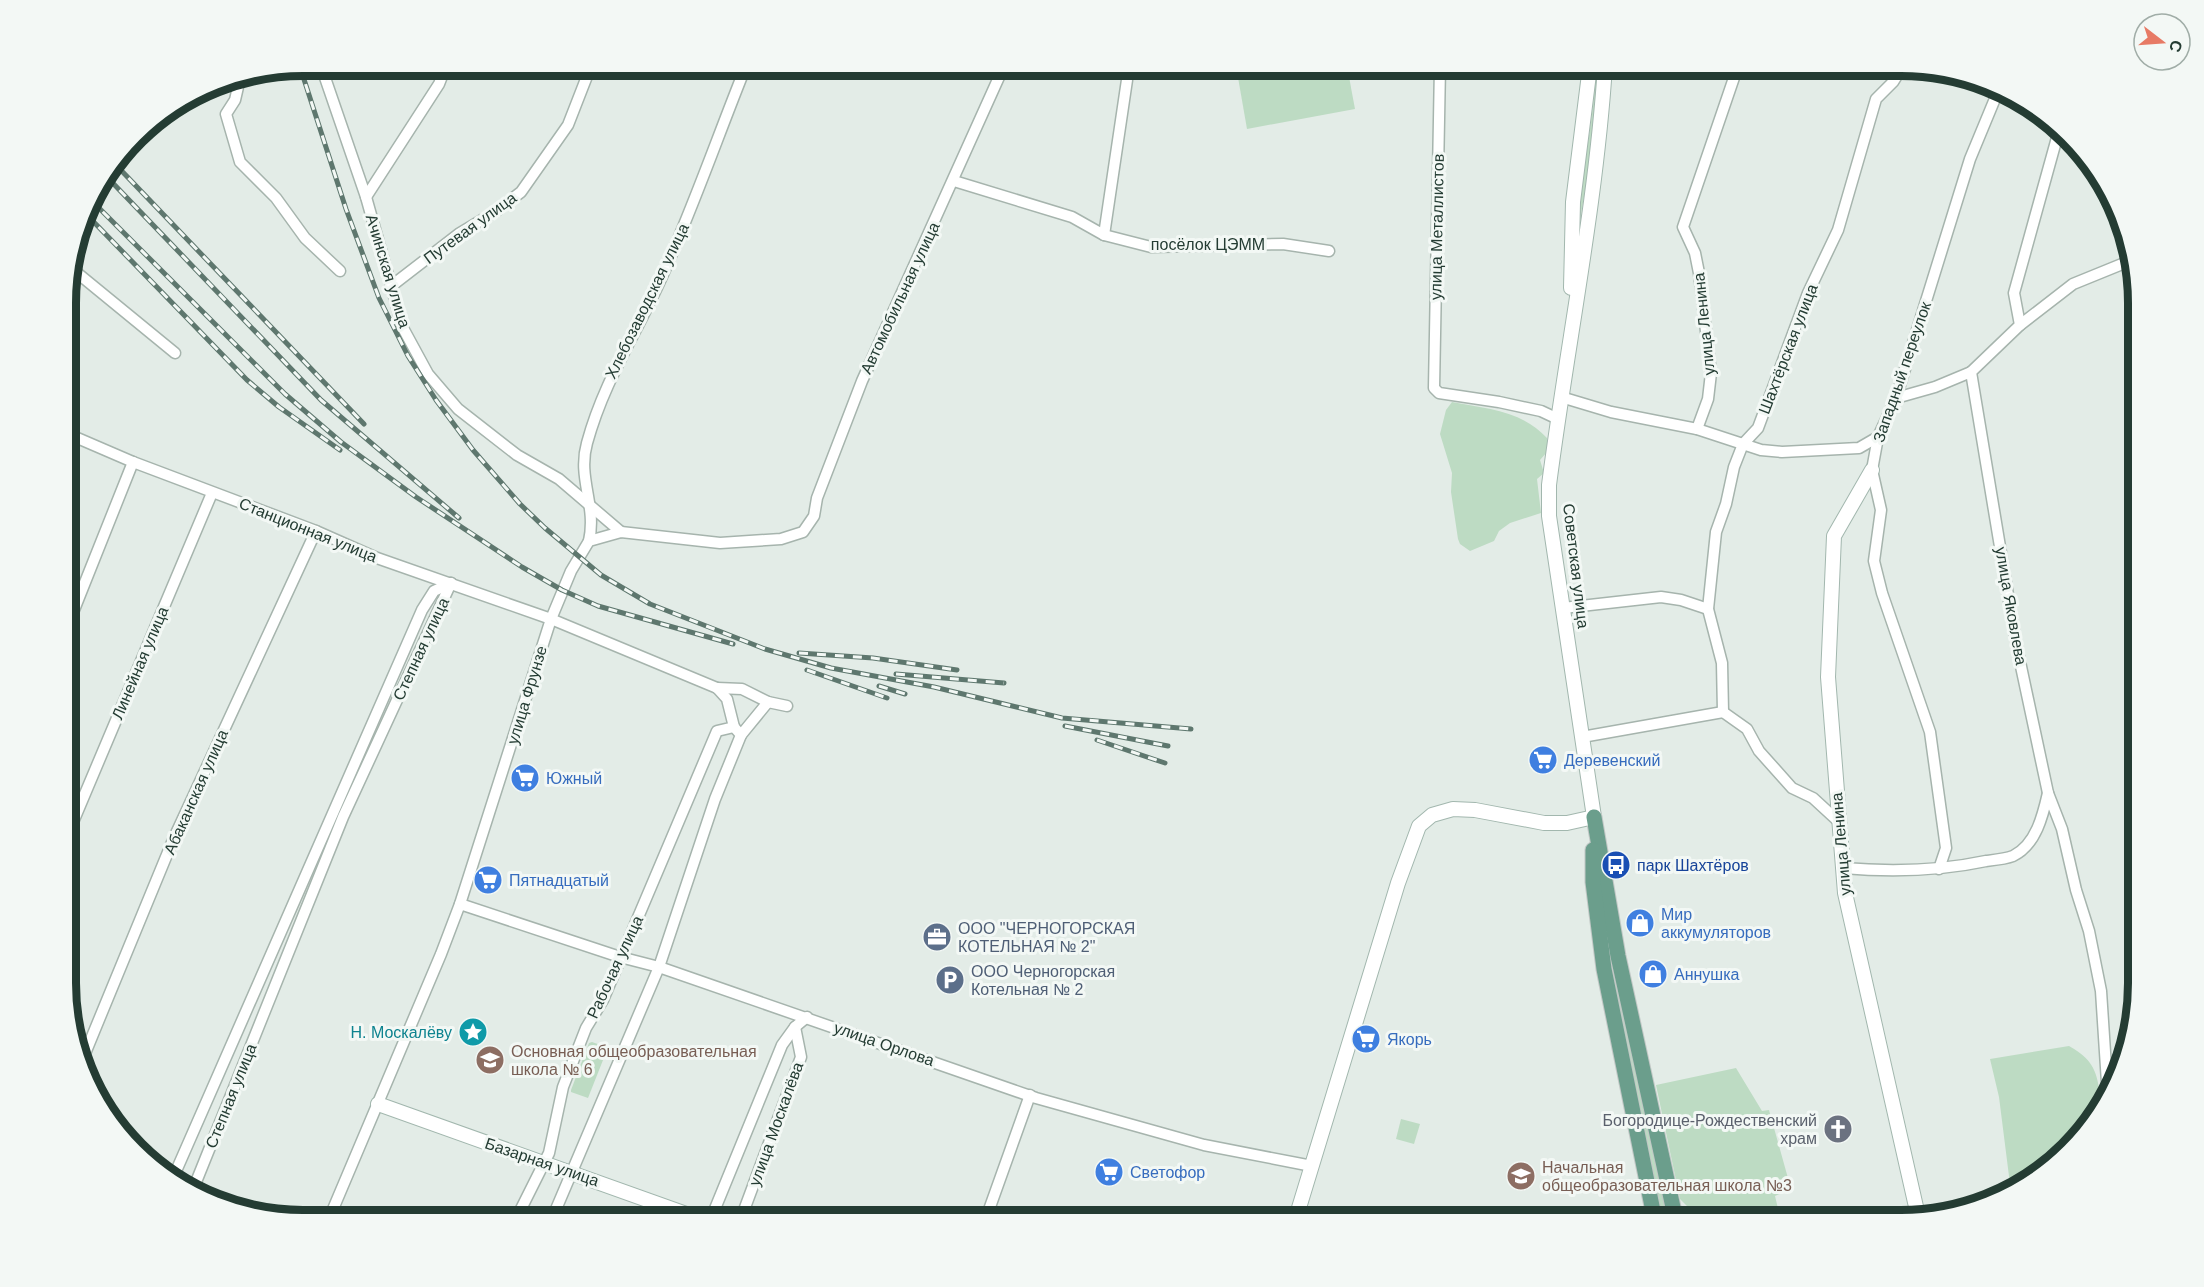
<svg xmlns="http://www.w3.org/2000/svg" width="2204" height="1287" font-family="Arial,sans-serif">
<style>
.green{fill:#bddbc3}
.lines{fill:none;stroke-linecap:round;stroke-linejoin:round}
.street-casing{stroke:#a6b4ad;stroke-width:13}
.secondary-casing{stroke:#a2b7ae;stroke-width:16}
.primary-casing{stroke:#c2c8c6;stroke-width:17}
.street{stroke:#fff;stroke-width:10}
.secondary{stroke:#fff;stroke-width:14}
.primary{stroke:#6b9e8c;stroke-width:15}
.rail-casing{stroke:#5e776e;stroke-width:5}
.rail{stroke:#f3f8f5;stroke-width:3;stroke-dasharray:9;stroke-linecap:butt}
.labels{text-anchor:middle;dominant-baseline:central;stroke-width:6;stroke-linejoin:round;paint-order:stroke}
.street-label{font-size:16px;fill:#243c33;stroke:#f3f8f5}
.shop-label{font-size:16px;fill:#366cbe;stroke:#f3f8f5;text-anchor:start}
.transit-label{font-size:16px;fill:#164399;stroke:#f3f8f5;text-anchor:start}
.service-label{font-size:16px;fill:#4e5e75;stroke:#f3f8f5;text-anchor:start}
.culture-label{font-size:16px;fill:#0d838f;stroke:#f3f8f5;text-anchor:end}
.education-label{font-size:16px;fill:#785e54;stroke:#f3f8f5;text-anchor:start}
.worship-label{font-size:16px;fill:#5b616d;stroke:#f3f8f5;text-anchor:end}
.rim{fill:none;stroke:#243c33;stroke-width:8}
</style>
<rect width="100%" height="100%" fill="#e3ece7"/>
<g class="green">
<path d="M1236,66H1347L1355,109L1247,129Z"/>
<path d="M1596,66H1600L1588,173L1576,243C1579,183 1594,125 1596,66Z"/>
<path d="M1452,402C1487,409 1521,410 1547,438V452L1540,460L1544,473L1537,479L1541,513L1510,523L1499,531L1494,541L1470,551L1460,544L1458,539L1451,492L1452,473L1440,434L1446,410Z"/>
<path d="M1615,971L1671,1221H1660L1609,972Z"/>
<path d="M592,1042L606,1047L607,1050L588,1098L571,1092V1090L589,1043Z"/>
<path d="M2069,1046C2098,1062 2097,1076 2102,1107L2032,1181L2011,1192L1999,1097L1990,1059Z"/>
<path d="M1736,1068L1762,1111L1769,1110L1791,1189L1775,1196L1781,1221H1690L1687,1206L1680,1199L1656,1085Z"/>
<path d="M1401,1119L1420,1124L1414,1144L1396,1139Z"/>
</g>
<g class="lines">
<g class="street-casing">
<g id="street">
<path d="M321,66L366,197L403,328L428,374L458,409L517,455L559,479L621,532"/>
<path d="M1440,66L1434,388L1439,393L1499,402L1541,411L1558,419"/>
<path d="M234,80L238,87L235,100L226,114L240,162L276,198L305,238L340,271"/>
<path d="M2058,134L2014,293L2020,325L1971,372L2016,643L2048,793L2062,829L2076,890L2089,931L2101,991L2108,1098"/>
<path d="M954,181L1072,217L1104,235L1151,247L1283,244L1329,251"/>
<path d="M366,197L439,84L446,66"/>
<path d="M1104,235L1127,80"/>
<path d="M70,267L175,353"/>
<path d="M390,287L460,233L495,212L521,192L568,125L591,66"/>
<path d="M2020,325L2073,284L2132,260"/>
<path d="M1561,397L1611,412L1697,429L1761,450L1782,452L1859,448L1878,437"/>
<path d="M1896,398L1935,387L1971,372"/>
<path d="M1697,429L1708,399L1711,373L1699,273L1695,253L1683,227L1738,66"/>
<path d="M68,434L133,462L316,531L377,558L551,619L717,688L727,699L734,727L717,731L603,1000L586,1028L563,1087L549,1153L515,1221"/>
<path d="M589,541C597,505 577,478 587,443C604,381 634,338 660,281C692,211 717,138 746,66"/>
<path d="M1563,608L1661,597L1681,600L1708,609"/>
<path d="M68,625L133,462"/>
<path d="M717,688L742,689L768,702L741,735"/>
<path d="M768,702L787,706"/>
<path d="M1723,712L1747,729L1759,751L1792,788L1813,798L1838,821"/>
<path d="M1582,737L1723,712L1722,663L1708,609L1716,532L1726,504L1734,467L1743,444L1758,428L1808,293L1838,230L1876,99L1893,82L1903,66"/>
<path d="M68,834L212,493"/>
<path d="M1843,868C1891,872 1939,871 1986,861C1994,860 2005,859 2013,856C2036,845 2043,815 2048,793"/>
<path d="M1939,869L1946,848L1930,732L1882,593L1874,561L1881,510L1872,470L1878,437L1896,398L1970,159L1999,89"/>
<path d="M460,904L620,957L659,967L1036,1098L1204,1145L1312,1166"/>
<path d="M84,1056L173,840L316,531"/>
<path d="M173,1178L422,610L434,591L451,583"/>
<path d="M192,1192L343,817L451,583"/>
<path d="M328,1221L441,954L460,904L551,619L571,571L589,541L621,532L720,543L781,539L803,532L814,516L817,498L862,381L1004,66"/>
<path d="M551,1221L659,967L715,799L741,735L734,727"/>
<path d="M710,1221L782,1045L795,1027L807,1017"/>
<path d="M740,1221L801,1057L795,1027"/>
<path d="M985,1221L1030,1095"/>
</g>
</g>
<g class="secondary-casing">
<g id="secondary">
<path d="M1571,288L1573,202L1590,66"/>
<path d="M1872,470L1834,536L1828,677L1845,893L1919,1220"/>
<path d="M378,1104L706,1221"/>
<path d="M1295,1221L1398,883L1419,826L1432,815L1453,809L1475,810L1544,823H1567L1594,817L1549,516V485C1567,345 1596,206 1605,66"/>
</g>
</g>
<g class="primary-casing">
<g id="primary">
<path d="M1594,817L1618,956L1676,1221"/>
<path d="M1593,850V882L1604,969L1655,1221"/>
</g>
</g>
<use href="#street" class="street"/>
<use href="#secondary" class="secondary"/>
<use href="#primary" class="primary"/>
<g class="rail-casing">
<g id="rail">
<path d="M300,67L346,209L379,298L408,356L436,400L473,450L520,504L545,528L601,575L650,604L765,649L831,668L934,687L1062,718L1191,729"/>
<path d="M116,165L364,424"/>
<path d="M107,177L321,400L459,518"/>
<path d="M90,199L285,394L341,442L416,497L522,567L562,590L598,606L733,644"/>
<path d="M86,214L247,380L279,407L340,450"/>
<path d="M799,653L873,658L957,670"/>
<path d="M807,670L887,698"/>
<path d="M896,674L1004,683"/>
<path d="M879,686L905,694"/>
<path d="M1065,726L1168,746"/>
<path d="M1097,740L1165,763"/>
</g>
</g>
<use href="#rail" class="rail"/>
</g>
<defs>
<g id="supermarket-disc" transform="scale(1.5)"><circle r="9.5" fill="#3f7fe0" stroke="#f3f8f5"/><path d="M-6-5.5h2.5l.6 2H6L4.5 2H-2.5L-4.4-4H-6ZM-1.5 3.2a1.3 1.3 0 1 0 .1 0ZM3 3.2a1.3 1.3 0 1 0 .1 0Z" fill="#fff"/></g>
<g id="bus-disc" transform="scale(1.5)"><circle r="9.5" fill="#1a4fb4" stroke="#f3f8f5"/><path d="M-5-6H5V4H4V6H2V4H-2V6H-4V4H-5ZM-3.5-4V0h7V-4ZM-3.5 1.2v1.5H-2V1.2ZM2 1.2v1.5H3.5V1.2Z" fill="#fff"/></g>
<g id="shop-disc" transform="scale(1.5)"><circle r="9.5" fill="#3f7fe0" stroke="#f3f8f5"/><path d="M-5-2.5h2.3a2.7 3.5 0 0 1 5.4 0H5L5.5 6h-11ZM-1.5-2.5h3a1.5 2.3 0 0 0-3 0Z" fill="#fff"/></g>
<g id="office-disc" transform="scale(1.5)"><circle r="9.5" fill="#5c6f8a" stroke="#f3f8f5"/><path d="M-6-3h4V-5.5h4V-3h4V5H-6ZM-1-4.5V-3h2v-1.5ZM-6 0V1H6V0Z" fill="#fff"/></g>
<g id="parking-disc" transform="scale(1.5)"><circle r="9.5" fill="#5c6f8a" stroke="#f3f8f5"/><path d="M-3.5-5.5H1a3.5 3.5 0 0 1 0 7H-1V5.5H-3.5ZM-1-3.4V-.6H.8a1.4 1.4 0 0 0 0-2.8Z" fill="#fff"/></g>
<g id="sight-disc" transform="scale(1.5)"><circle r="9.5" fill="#0f9aa8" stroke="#f3f8f5"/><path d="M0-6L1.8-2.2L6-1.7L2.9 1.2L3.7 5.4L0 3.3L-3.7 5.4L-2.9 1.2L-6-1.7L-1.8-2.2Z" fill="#fff"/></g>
<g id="school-disc" transform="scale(1.5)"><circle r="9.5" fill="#8d6e63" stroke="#f3f8f5"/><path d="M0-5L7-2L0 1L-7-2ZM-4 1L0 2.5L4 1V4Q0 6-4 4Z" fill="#fff"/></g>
<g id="church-disc" transform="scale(1.5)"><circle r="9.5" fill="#6b7280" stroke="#f3f8f5"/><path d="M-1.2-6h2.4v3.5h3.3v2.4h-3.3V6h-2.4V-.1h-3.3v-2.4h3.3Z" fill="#fff"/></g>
</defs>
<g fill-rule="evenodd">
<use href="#supermarket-disc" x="1543" y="760"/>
<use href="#supermarket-disc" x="525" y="778"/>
<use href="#bus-disc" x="1616" y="865"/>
<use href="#supermarket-disc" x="488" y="880"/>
<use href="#shop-disc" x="1640" y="923"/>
<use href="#office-disc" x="937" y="937"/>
<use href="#shop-disc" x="1653" y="974"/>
<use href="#parking-disc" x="950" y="980"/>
<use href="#sight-disc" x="473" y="1032"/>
<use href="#supermarket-disc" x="1366" y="1039"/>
<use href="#school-disc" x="490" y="1060"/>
<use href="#church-disc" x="1838" y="1129"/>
<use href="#supermarket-disc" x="1109" y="1172"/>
<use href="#school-disc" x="1521" y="1176"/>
</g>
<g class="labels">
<g class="street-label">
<text transform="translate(1437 227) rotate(-89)">улица Металлистов</text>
<text transform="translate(470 228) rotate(-36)">Путевая улица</text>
<text x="1208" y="244">посёлок ЦЭММ</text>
<text transform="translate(388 271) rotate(73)">Ачинская улица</text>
<text transform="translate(900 298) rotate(-65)">Автомобильная улица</text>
<text transform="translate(647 301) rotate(-64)">Хлебозаводская улица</text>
<text transform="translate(1704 324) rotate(-96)">улица Ленина</text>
<text transform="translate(1788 349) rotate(-69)">Шахтёрская улица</text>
<text transform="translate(1902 372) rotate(-71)">Западный переулок</text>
<text transform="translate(308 530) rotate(22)">Станционная улица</text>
<text transform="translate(1576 566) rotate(83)">Советская улица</text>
<text transform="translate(2011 606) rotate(80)">улица Яковлева</text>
<text transform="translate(421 649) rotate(-65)">Степная улица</text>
<text transform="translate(140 663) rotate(-67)">Линейная улица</text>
<text transform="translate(527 695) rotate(-73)">улица Фрунзе</text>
<text transform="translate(196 792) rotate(-66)">Абаканская улица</text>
<text transform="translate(1841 844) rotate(-95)">улица Ленина</text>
<text transform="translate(615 967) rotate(-65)">Рабочая улица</text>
<text transform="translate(884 1044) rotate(19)">улица Орлова</text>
<text transform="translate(231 1096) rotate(-68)">Степная улица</text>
<text transform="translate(776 1124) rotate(-70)">улица Москалёва</text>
<text transform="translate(542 1162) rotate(19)">Базарная улица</text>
</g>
<g class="shop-label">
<text x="1564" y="760">Деревенский</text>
<text x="546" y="778">Южный</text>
<text x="509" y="880">Пятнадцатый</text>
<text x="1661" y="914">Мир<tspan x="1661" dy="18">аккумуляторов</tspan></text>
<text x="1674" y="974">Аннушка</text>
<text x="1387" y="1039">Якорь</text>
<text x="1130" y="1172">Светофор</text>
</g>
<g class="transit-label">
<text x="1637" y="865">парк Шахтёров</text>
</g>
<g class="service-label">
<text x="958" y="928">ООО "ЧЕРНОГОРСКАЯ<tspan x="958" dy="18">КОТЕЛЬНАЯ № 2"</tspan></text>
<text x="971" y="971">ООО Черногорская<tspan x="971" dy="18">Котельная № 2</tspan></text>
</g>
<g class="culture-label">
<text x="452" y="1032">Н. Москалёву</text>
</g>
<g class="education-label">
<text x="511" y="1051">Основная общеобразовательная<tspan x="511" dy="18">школа № 6</tspan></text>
<text x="1542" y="1167">Начальная<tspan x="1542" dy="18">общеобразовательная школа №3</tspan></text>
</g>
<g class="worship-label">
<text x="1817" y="1120">Богородице-Рождественский<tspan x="1817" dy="18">храм</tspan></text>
</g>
</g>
<path d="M0 0H2204V1287H0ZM303 76H1901A227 227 0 0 1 2128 303V983A227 227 0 0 1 1901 1210H303A227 227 0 0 1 76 983V303A227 227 0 0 1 303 76Z" fill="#f3f8f5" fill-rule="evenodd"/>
<path class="rim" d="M303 76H1901A227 227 0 0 1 2128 303V983A227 227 0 0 1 1901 1210H303A227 227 0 0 1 76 983V303A227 227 0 0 1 303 76Z"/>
<g transform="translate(2162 42) rotate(107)"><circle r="28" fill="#f3f8f5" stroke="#a0ada7" stroke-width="1.5"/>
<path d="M0-4.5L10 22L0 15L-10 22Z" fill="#e77a65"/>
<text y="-9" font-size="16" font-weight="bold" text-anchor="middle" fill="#243c33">С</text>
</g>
</svg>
